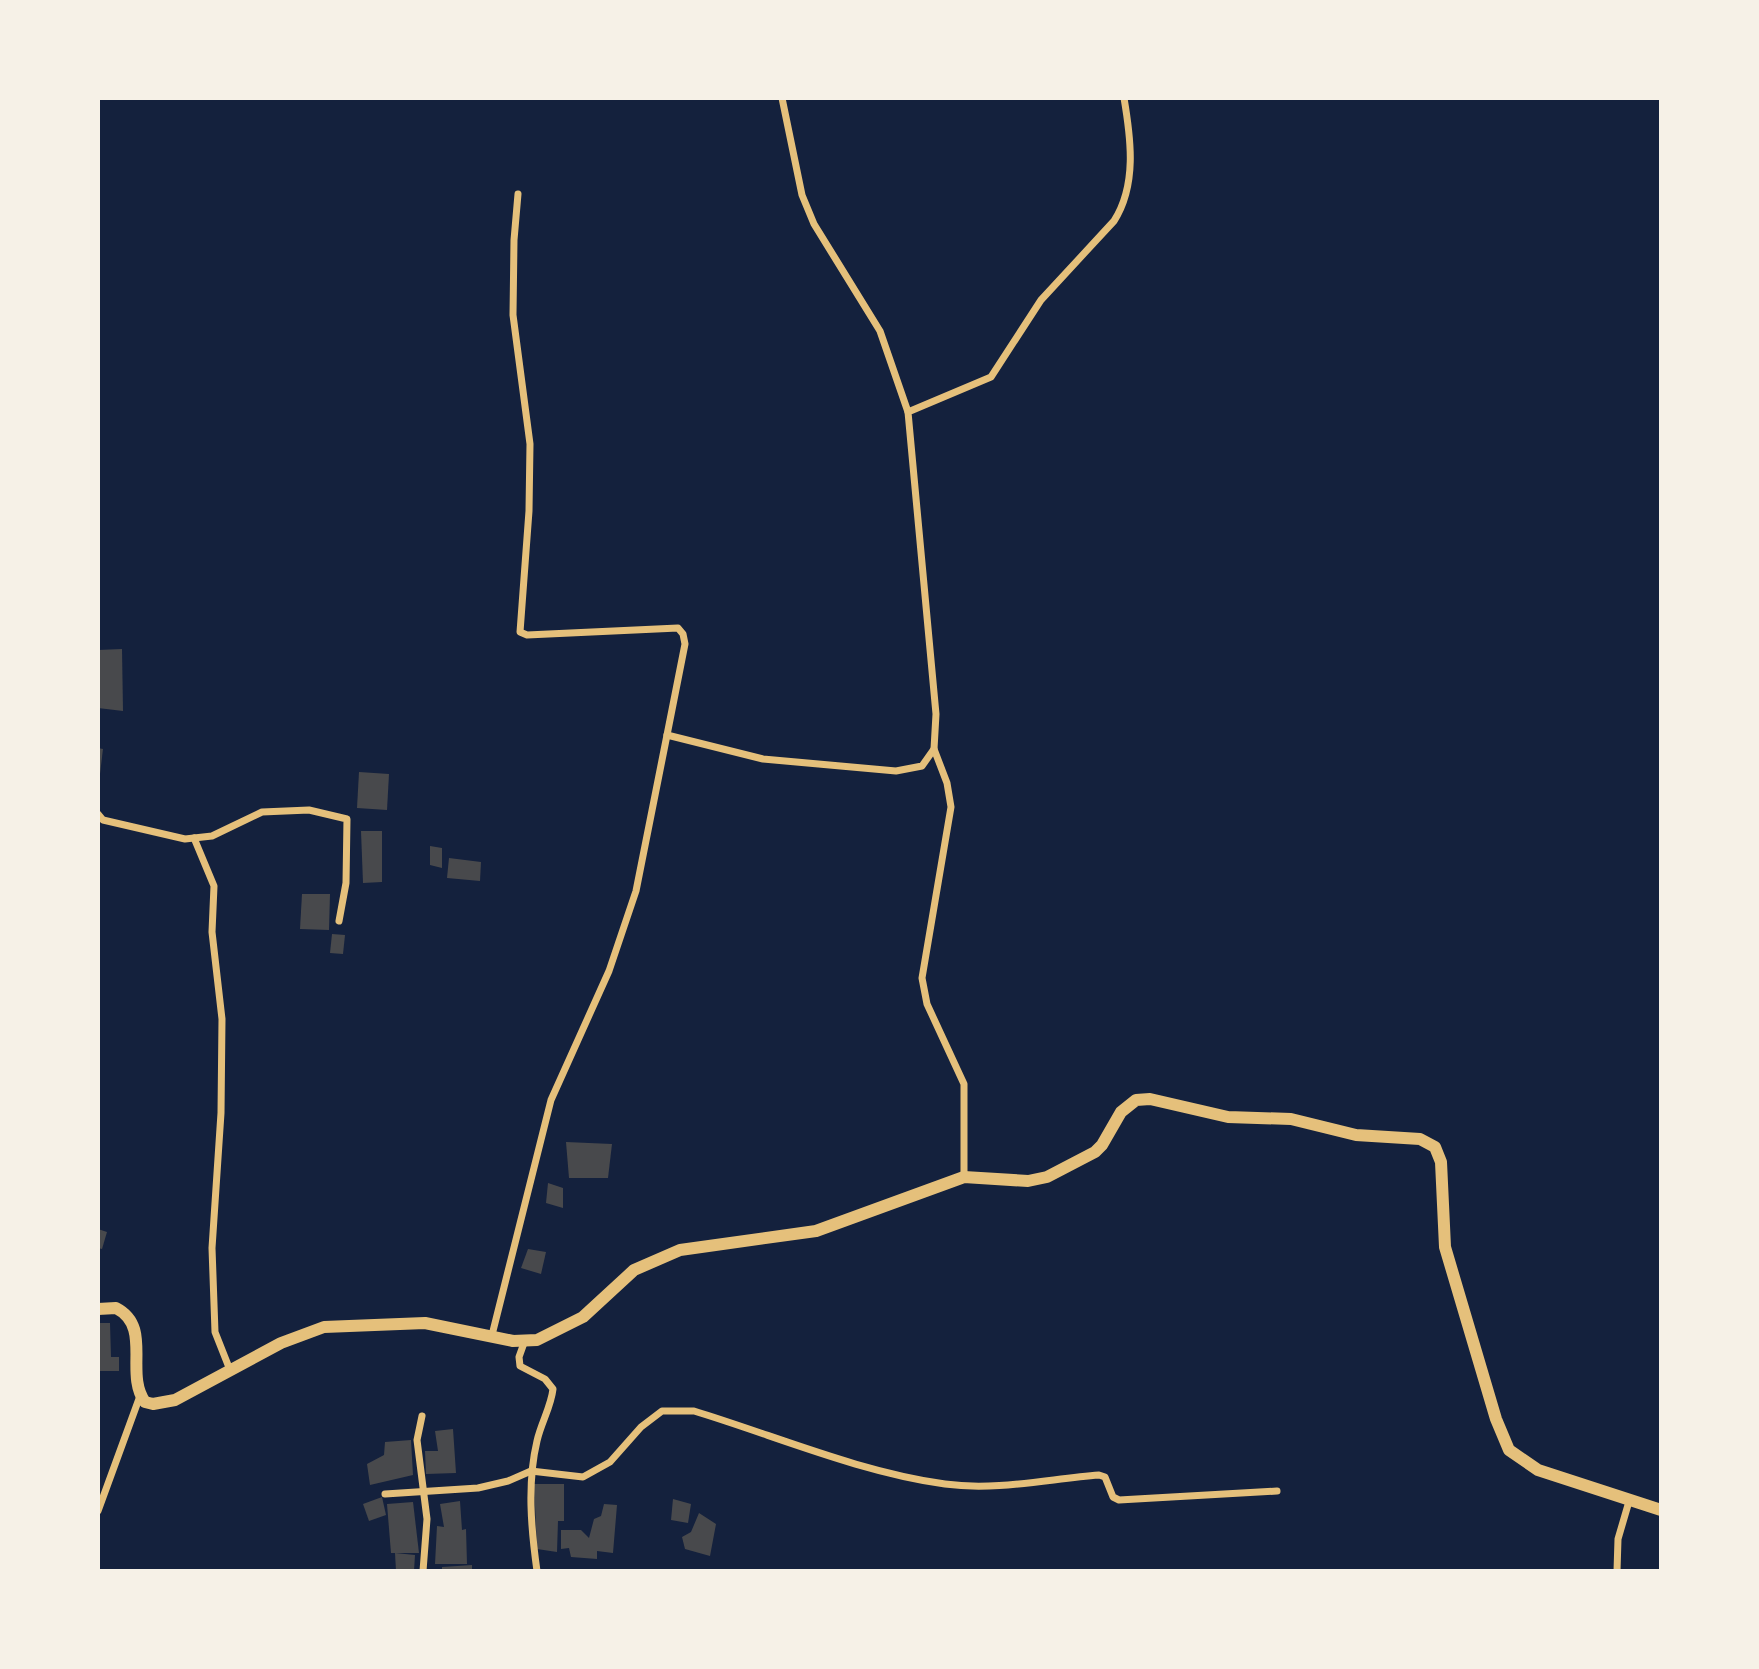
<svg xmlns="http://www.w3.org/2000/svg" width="1759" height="1669" font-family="'Space Grotesk',sans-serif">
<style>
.building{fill:#48494c}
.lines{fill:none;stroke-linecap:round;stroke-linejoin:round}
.minor{stroke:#e5c07b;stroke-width:7}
.tertiary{stroke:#e5c07b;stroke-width:12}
</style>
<rect width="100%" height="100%" fill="#14213d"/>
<g class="building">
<path d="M122,649L123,711L98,708V650Z"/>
<path d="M98,748L103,749L100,774L98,773Z"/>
<path d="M359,772L389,774L387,810L357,808Z"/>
<path d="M361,831H382V882L363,883Z"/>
<path d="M430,846L442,848V868L430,865Z"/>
<path d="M449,858L481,862L480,881L447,878Z"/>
<path d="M302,894H330L329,930L300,929Z"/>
<path d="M332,934L345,935L343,954L330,953Z"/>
<path d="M566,1142L612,1144L608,1178H569Z"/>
<path d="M548,1183L563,1188V1208L546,1203Z"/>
<path d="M98,1229L107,1232L102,1249L98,1248Z"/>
<path d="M528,1249L546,1252L541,1274L521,1268Z"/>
<path d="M98,1323H110L111,1357H119V1371H98Z"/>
<path d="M453,1429L456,1473L426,1474L425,1451H438L435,1431Z"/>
<path d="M411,1440L413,1475L370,1485L367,1464L384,1455L385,1442Z"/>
<path d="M534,1484H564V1521H558L557,1552L537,1549Z"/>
<path d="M382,1497L386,1515L369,1521L363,1504Z"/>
<path d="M673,1499L691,1504L688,1523L671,1520Z"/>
<path d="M460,1501L462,1530L466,1529L467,1564H435L437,1526L444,1527L440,1504Z"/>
<path d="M413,1502L419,1553H391L387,1504Z"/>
<path d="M604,1504L617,1505L613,1553L597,1551V1559L571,1557L569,1548L561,1549V1530H581L589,1538L594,1519L601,1516Z"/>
<path d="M699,1513L716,1524L710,1556L685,1549L682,1537L691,1532Z"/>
<path d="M395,1553L415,1555L414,1571H396Z"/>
<path d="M472,1565V1571H442V1567Z"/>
</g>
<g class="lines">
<g class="minor">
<path d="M782,98L802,195L814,224L880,331L908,412"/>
<path d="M518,194L514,240L513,315L530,444L529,511L520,632L527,635L678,628L683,634L685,644L667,735"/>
<path d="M934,749L947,783L951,807L922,978L927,1004L964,1084V1177"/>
<path d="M98,814L103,820L185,839L212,836L262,812L309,810L347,819L346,883L339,921"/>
<path d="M194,838L214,886L212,932L222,1019L221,1113L212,1248L215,1332L230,1370"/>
<path d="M492,1335L551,1100L609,971L636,891L667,735L763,759L896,771L922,766L934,749L936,714L908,412L991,377L1041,300L1114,221C1137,185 1131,139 1124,98"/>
<path d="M524,1343L519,1357L520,1366L545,1379L553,1389C551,1407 541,1423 537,1441C527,1483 531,1528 537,1571"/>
<path d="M422,1416L417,1440L427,1519L423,1571"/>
<path d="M385,1494L478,1488L508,1481L531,1471L583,1477L610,1462L641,1427L662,1411H694C776,1436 859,1472 945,1484C996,1491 1048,1479 1099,1475L1105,1477L1113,1497L1119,1500L1277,1491"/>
<path d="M98,1511L140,1396"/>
<path d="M1617,1571L1618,1539L1630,1498"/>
</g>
<path class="tertiary" d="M98,1309L116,1308C153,1327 124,1373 145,1402L153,1404L175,1400L281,1343L324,1327L425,1323L513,1341L537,1340L583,1317L634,1270L680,1250L816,1231L964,1177L1028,1181L1047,1177L1095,1152L1102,1145L1121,1112L1136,1100L1150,1099L1228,1117L1291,1119L1356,1135L1420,1139L1435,1147L1441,1162L1445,1247L1496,1419L1509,1450L1538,1470L1661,1510"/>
</g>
<rect width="1759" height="1669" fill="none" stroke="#f6f1e7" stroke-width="200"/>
</svg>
